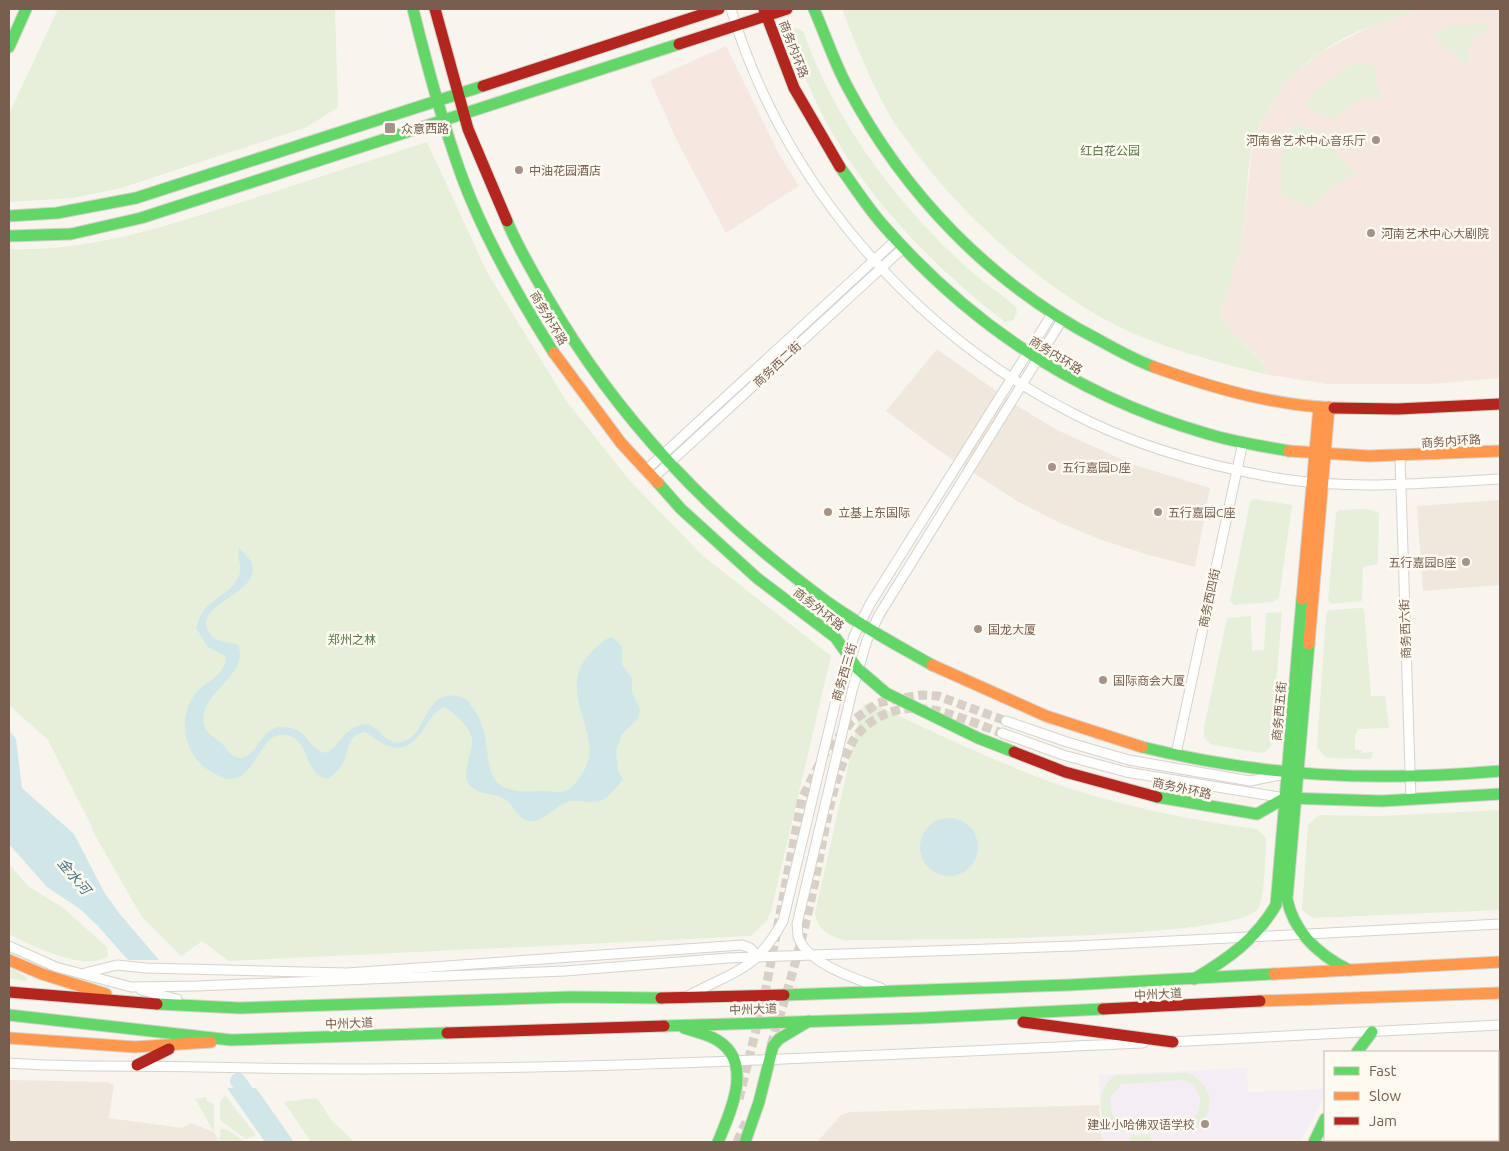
<svg xmlns="http://www.w3.org/2000/svg" width="1509" height="1151" font-family="Ubuntu,'Noto Sans SC',sans-serif">
<style>
.residential{fill:#f1e8dd}
.commercial{fill:#f5e8e0}
.education{fill:#f5edf4}
.green{fill:#e5efda;fill-rule:evenodd}
.water{fill:#d0e6e9}
.lines{fill:none;stroke-linecap:round;stroke-linejoin:round}
.river{stroke:#d0e6e9;stroke-width:16}
.street-tunnel{stroke:#d8cfc7;stroke-width:9;stroke-dasharray:9 4.5;stroke-linecap:butt}
.street-casing{stroke:#d7d2cd;stroke-width:11}
.fast-casing{stroke:#d8d2cc;stroke-width:13}
.slow-casing{stroke:#d8d2cc;stroke-width:13}
.jam-casing{stroke:#d8d2cc;stroke-width:13}
.street{stroke:#fefefd;stroke-width:9}
.fast{stroke:#63d668;stroke-width:11}
.slow{stroke:#ff974d;stroke-width:11}
.jam{stroke:#b3261e;stroke-width:11}
.poi-dot{fill:#a49386;stroke:#fefaf1;stroke-width:2}
.labels{text-anchor:middle;dominant-baseline:central;stroke-width:5;stroke-linejoin:round;paint-order:stroke}
.street-label{font-size:12px;fill:#775e4e;stroke:#fefaf1}
.poi-label{font-size:12px;fill:#775e4e;stroke:#fefaf1;text-anchor:start}
.park-label{font-size:12px;fill:#547c45;stroke:#fefaf1}
.water-label{font-size:14px;font-style:italic;fill:#447682;stroke:#fefaf1}
</style>
<rect width="100%" height="100%" fill="#f8f5ef"/>
<g class="residential">
<path d="M937,349L1019,407L1057,430L1132,464L1210,488L1195,567L1149,555L1104,541L1060,523L1017,501L938,450L886,411Z"/>
<path d="M1500,500V585L1423,591L1417,506Z"/>
<path d="M9,1080L108,1082L114,1085L109,1118L182,1128L191,1123L214,1132L219,1142H9Z"/>
<path d="M1498,1084H1500V1142H1339L1340,1140H1498Z"/>
<path d="M1099,1105L1102,1142H817L841,1115L850,1112Z"/>
</g>
<g class="commercial">
<path d="M1424,9H1500V378L1432,384H1327L1264,374L1267,366L1229,329L1223,322L1221,313L1243,230L1252,151L1264,113L1287,79L1321,52L1386,18Z"/>
<path d="M726,46L779,154L799,186L726,233L677,141L650,80Z"/>
</g>
<path class="education" d="M1247,1068L1248,1092L1325,1089V1095L1300,1142H1102L1099,1075Z"/>
<g class="green">
<path d="M58,9H335L338,107L307,127L121,188L73,198L9,202V114Z"/>
<path d="M842,9H1424C1347,28 1272,66 1252,149C1246,175 1247,202 1243,228C1239,257 1228,285 1221,313L1223,322L1229,329L1267,367L1264,374C1221,363 1178,352 1137,335C1056,301 963,218 912,147C905,137 896,127 890,116C871,82 856,45 842,9Z"/>
<path d="M1486,24V30C1473,36 1463,47 1469,60L1467,63L1448,50L1433,35C1441,25 1473,24 1486,24Z"/>
<path d="M796,28L803,31C834,120 896,203 965,266C981,281 1000,293 1016,307L1017,313L1013,320L1005,322C920,256 844,175 804,74C798,62 788,45 791,31Z"/>
<path d="M1357,62L1375,67L1377,88L1383,99C1360,94 1349,103 1334,120L1308,107L1306,104C1317,86 1339,74 1357,62Z"/>
<path d="M1294,125L1316,132L1324,138L1340,159L1357,173L1333,185L1310,208L1282,194C1280,176 1280,138 1294,125Z"/>
<path d="M427,142L487,272L567,402L630,481L703,556L831,656L771,911L766,922L751,936L229,961L202,941L181,956L142,917L92,830V827L48,740L9,705V249C90,252 166,226 242,202C304,182 366,162 427,142Z"/>
<path d="M1253,499L1292,505L1279,598L1273,602L1234,605L1230,601L1250,503Z"/>
<path d="M1367,509L1379,513L1378,564L1363,567L1362,601L1331,604L1328,600L1336,513L1339,510Z"/>
<path d="M1361,608L1364,609L1371,696H1385L1389,728L1358,729L1355,736V750H1362V753L1373,752L1371,759L1326,758L1317,747L1326,615L1329,610Z"/>
<path d="M1282,612L1271,746L1265,752L1259,753L1210,744L1204,737V728L1227,618L1251,616L1252,651L1264,650L1266,613Z"/>
<path d="M870,702C918,725 966,748 1015,768C1091,800 1176,818 1257,829L1266,838V843C1265,857 1265,901 1257,910C1231,940 900,940 844,940C829,936 817,929 815,913L860,713L864,705Z"/>
<path d="M1500,810V910L1313,918L1302,910L1308,825L1319,815L1380,816Z"/>
<path d="M9,864L29,887L62,907L107,947L108,956C87,973 30,945 9,934Z"/>
<path d="M9,967L28,978L26,981L9,978Z"/>
<path d="M1188,1073C1215,1084 1217,1117 1191,1131L1118,1132C1095,1118 1095,1091 1115,1075ZM1184,1080L1194,1086L1201,1099L1198,1113L1192,1120L1186,1124L1123,1126L1112,1115L1110,1097L1122,1084Z"/>
<path d="M225,1095L256,1135L246,1139L220,1120V1102Z"/>
<path d="M206,1097L207,1101L214,1104V1132L195,1099Z"/>
<path d="M317,1098L332,1121L354,1142H311L284,1102Z"/>
<path d="M221,1129H226L245,1142H219Z"/>
<path d="M1150,1134L1151,1142H1131V1135Z"/>
</g>
<g class="water">
<path d="M239,548C289,591 185,599 210,634C216,643 229,641 238,645C251,676 197,692 204,725C207,735 215,737 222,744C226,747 228,752 232,755C253,769 260,728 279,727C312,726 304,749 326,753C340,746 344,729 360,725C381,719 383,753 409,739C427,729 427,685 463,698C467,699 470,704 473,708C502,746 466,797 539,791C549,790 559,795 569,789C574,786 578,780 581,775C614,733 536,684 610,637L617,641L622,647V664L632,678V693L640,709L638,719L622,734L616,750L618,771L623,779C616,788 606,802 594,802C585,803 576,799 567,802C553,807 536,831 521,817C514,811 511,802 503,798C494,793 482,795 474,789C455,776 477,752 471,735C467,724 455,714 445,707C424,714 421,753 392,747C382,745 373,736 364,732C346,736 350,751 342,765C338,771 333,775 328,779C303,775 311,738 285,735C256,730 256,795 217,775C210,771 204,768 199,762C182,744 179,711 197,692C209,679 217,681 226,662L225,656L208,647L196,628C203,598 226,600 238,578C244,568 236,558 239,548Z"/>
<path d="M9,730L16,739L22,788L74,834L104,892L119,913L159,960H128L98,926L80,909L47,887L9,844Z"/>
<circle cx="949" cy="847" r="29"/>
<path d="M227,1088H256L294,1142H265Z"/>
</g>
<g class="lines">
<path class="river" d="M238,1081L281,1142"/>
<g class="street-tunnel">
<path d="M771,1045C786,996 801,946 812,895C823,847 829,784 853,741C858,731 871,721 881,716C921,696 964,720 1002,733"/>
<path d="M739,1099L765,993L802,798L824,755L852,721L878,703L896,699L921,695L938,696L1006,721"/>
<path d="M737,1142L746,1122"/>
</g>
<g class="street-casing">
<g id="street">
<path d="M731,9C783,181 911,331 1072,413C1137,447 1211,467 1283,479C1356,490 1428,483 1500,479"/>
<path d="M1400,457L1411,800"/>
<path d="M645,471L895,241"/>
<path d="M652,479L902,249"/>
<path d="M1006,721L1067,742L1129,760L1250,781L1280,775"/>
<path d="M1002,733L1063,755L1126,772L1285,798"/>
<path d="M1176,754L1243,442"/>
<path d="M9,946L56,967L131,987L197,986L565,971L728,958L1075,946L1500,924"/>
<path d="M85,973L117,965L146,968L347,973L742,945L750,948L758,957"/>
<path d="M881,988C858,980 809,964 799,939C797,935 798,929 797,924L852,691L867,640L879,615L1062,320"/>
<path d="M141,990L177,999"/>
<path d="M688,996C735,970 754,973 783,921L839,688L854,636L870,604L1052,314"/>
<path d="M1168,1042L1500,1025"/>
<path d="M9,1063C73,1068 138,1065 203,1067C516,1075 830,1057 1143,1043"/>
</g>
</g>
<g class="fast-casing">
<g id="fast">
<path d="M413,9C427,66 442,122 462,177C485,239 519,298 554,353"/>
<path d="M814,9C825,34 834,62 847,86C904,194 991,284 1099,340C1117,350 1135,360 1154,367"/>
<path d="M9,47L26,9"/>
<path d="M840,167C854,186 867,207 883,225C971,326 1079,397 1208,434C1234,442 1262,446 1289,451"/>
<path d="M9,216L57,213L136,198L483,86"/>
<path d="M507,221C518,248 533,272 547,297C618,420 712,517 826,601C859,625 897,645 932,665"/>
<path d="M9,236L71,234L141,218L679,44"/>
<path d="M658,483L681,509L757,578L835,637L858,669L886,693L978,738L1014,752"/>
<path d="M1309,644L1287,899C1294,933 1319,955 1349,970"/>
<path d="M1142,747C1265,777 1374,782 1500,771"/>
<path d="M1157,797L1257,814L1285,798L1382,801L1500,794"/>
<path d="M1194,979C1228,959 1256,939 1276,905L1302,599"/>
<path d="M784,995L1069,985L1274,974"/>
<path d="M157,1004L240,1008L571,997L661,998"/>
<path d="M9,1015L231,1040L447,1033"/>
<path d="M664,1026L923,1018L1103,1009"/>
<path d="M684,1028C695,1032 707,1034 717,1040C754,1062 731,1111 718,1142"/>
<path d="M1357,1052L1372,1032"/>
<path d="M745,1142L759,1102L773,1046L779,1039L809,1021"/>
<path d="M1314,1142L1325,1119"/>
</g>
</g>
<g class="slow-casing">
<g id="slow">
<path d="M554,353L621,443L658,483"/>
<path d="M1154,367C1213,388 1271,405 1334,408"/>
<path d="M1289,451L1369,456L1500,451"/>
<path d="M1302,599L1319,407"/>
<path d="M1309,644L1329,407"/>
<path d="M932,665L1046,716L1142,747"/>
<path d="M9,960L42,974L106,994"/>
<path d="M1274,974L1500,962"/>
<path d="M1260,1001L1500,993"/>
<path d="M9,1038L135,1047L211,1042"/>
</g>
</g>
<g class="jam-casing">
<g id="jam">
<path d="M435,9L468,129L507,221"/>
<path d="M764,9L794,88L840,167"/>
<path d="M679,44L787,9"/>
<path d="M483,86L719,9"/>
<path d="M1334,408L1398,409L1500,404"/>
<path d="M1014,752L1065,772L1157,797"/>
<path d="M9,992L157,1004"/>
<path d="M661,998L784,995"/>
<path d="M1103,1009L1260,1001"/>
<path d="M1023,1022L1173,1042"/>
<path d="M447,1033L664,1026"/>
<path d="M137,1065L169,1049"/>
</g>
</g>
<use href="#street" class="street"/>
<use href="#fast" class="fast"/>
<use href="#slow" class="slow"/>
<use href="#jam" class="jam"/>
</g>
<g class="poi-dot">
<rect x="384" y="122" width="12" height="12" rx="2.5"/>
<circle cx="1376" cy="140" r="5"/>
<circle cx="519" cy="170" r="5"/>
<circle cx="1371" cy="233" r="5"/>
<circle cx="1052" cy="467" r="5"/>
<circle cx="828" cy="512" r="5"/>
<circle cx="1158" cy="512" r="5"/>
<circle cx="1466" cy="562" r="5"/>
<circle cx="978" cy="629" r="5"/>
<circle cx="1103" cy="680" r="5"/>
<circle cx="1205" cy="1124" r="5"/>
</g>
<g class="labels">
<g class="street-label">
<text transform="translate(794 49) rotate(69)">商务内环路</text>
<text transform="translate(549 318) rotate(59)">商务外环路</text>
<text transform="translate(1056 355) rotate(32)">商务内环路</text>
<text transform="translate(777 364) rotate(-43)">商务西二街</text>
<text transform="translate(1451 441) rotate(-4)">商务内环路</text>
<text transform="translate(1209 598) rotate(-78)">商务西四街</text>
<text transform="translate(819 609) rotate(38)">商务外环路</text>
<text transform="translate(1405 629) rotate(-92)">商务西六街</text>
<text transform="translate(844 672) rotate(-74)">商务西三街</text>
<text transform="translate(1279 711) rotate(-85)">商务西五街</text>
<text transform="translate(1182 788) rotate(12)">商务外环路</text>
<text transform="translate(1158 994) rotate(-3)">中州大道</text>
<text transform="translate(753 1009) rotate(-2)">中州大道</text>
<text transform="translate(349 1023) rotate(-2)">中州大道</text>
</g>
<g class="poi-label">
<text x="401" y="128">众意西路</text>
<text x="1366" y="140" text-anchor="end">河南省艺术中心音乐厅</text>
<text x="529" y="170">中油花园酒店</text>
<text x="1381" y="233">河南艺术中心大剧院</text>
<text x="1062" y="467">五行嘉园D座</text>
<text x="838" y="512">立基上东国际</text>
<text x="1168" y="512">五行嘉园C座</text>
<text x="1456" y="562" text-anchor="end">五行嘉园B座</text>
<text x="988" y="629">国龙大厦</text>
<text x="1113" y="680">国际商会大厦</text>
<text x="1195" y="1124" text-anchor="end">建业小哈佛双语学校</text>
</g>
<g class="park-label">
<text x="1110" y="150">红白花公园</text>
<text x="352" y="639">郑州之林</text>
</g>
<g class="water-label">
<text transform="translate(74 876) rotate(50)">金水河</text>
</g>
</g>
<rect width="1509" height="1151" fill="none" stroke="#775e4e" stroke-width="20"/>
<rect x="1324" y="1051" width="175" height="90" fill="#fefaf1" stroke="#c8bcb0"/>
<rect x="1334" y="1067" width="25" height="8" fill="#63d668" stroke="#c8bcb0"/>
<text x="1369" y="1076" font-size="15" fill="#775e4e">Fast</text>
<rect x="1334" y="1092" width="25" height="8" fill="#ff974d" stroke="#c8bcb0"/>
<text x="1369" y="1101" font-size="15" fill="#775e4e">Slow</text>
<rect x="1334" y="1117" width="25" height="8" fill="#b3261e" stroke="#c8bcb0"/>
<text x="1369" y="1126" font-size="15" fill="#775e4e">Jam</text>
</svg>
